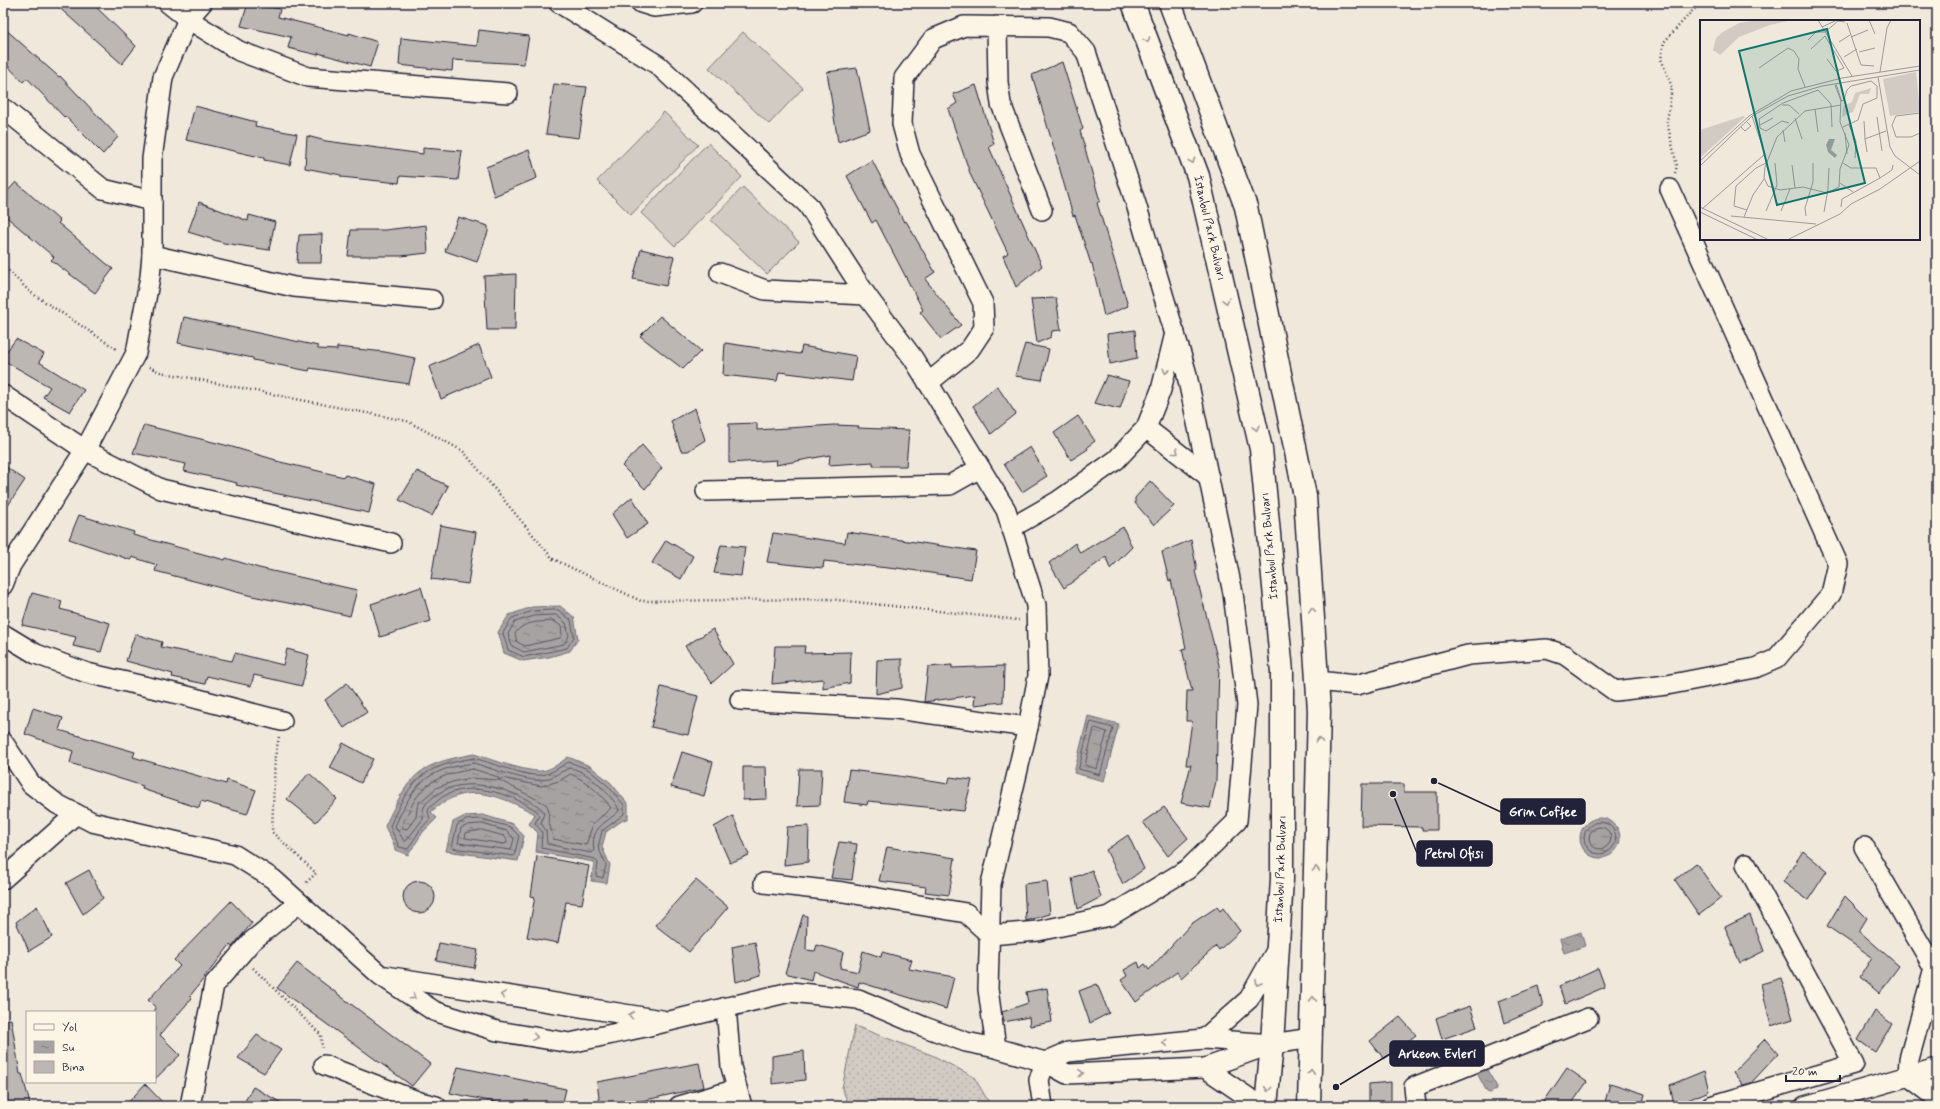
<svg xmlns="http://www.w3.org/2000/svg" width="1940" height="1109" font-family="Mynerve,sans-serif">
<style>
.grass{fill:url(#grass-dots);stroke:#7a767f}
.pitch{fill:#d1cbc3;stroke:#7a767f}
.water{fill:url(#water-ripples);stroke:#716f79}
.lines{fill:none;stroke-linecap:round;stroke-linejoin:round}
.shore{stroke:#575564;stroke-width:1}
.building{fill:#bcb7b3;stroke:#22223b}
.minor-casing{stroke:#22223b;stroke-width:22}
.highway-casing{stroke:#22223b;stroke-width:25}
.path{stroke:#22223b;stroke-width:2.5;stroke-dasharray:1 3;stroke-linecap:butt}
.minor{stroke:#fcf5e5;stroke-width:19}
.highway{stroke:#fcf5e5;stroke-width:22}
.oneway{stroke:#9a9698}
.labels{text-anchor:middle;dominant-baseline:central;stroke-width:3;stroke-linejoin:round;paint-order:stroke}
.street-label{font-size:12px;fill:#22223b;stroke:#fcf5e5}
.inset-road{fill:none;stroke:#9d999b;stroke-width:1}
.view{fill:#0f766e;fill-opacity:0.15;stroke:#0f766e;stroke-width:2}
.inset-edge{fill:none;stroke:#22223b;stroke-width:2}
.leader{fill:none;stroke:#22223b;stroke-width:1.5}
.callout-dot{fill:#22223b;stroke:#fcf5e5;stroke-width:1.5}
.callout{fill:#22223b;stroke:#22223b;stroke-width:1.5}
.callout-label{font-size:13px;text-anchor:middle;font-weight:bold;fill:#fff}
</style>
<defs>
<pattern id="grass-dots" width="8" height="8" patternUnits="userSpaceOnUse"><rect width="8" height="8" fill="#d1cbc3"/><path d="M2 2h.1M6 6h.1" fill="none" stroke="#b3aea8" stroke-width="1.8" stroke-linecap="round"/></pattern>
<pattern id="water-ripples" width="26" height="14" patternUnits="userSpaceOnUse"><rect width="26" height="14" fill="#a6a2a2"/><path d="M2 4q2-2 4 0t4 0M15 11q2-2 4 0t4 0" fill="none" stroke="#878485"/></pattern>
</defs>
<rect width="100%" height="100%" fill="#efe8db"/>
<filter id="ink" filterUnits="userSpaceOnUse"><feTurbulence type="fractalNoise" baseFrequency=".025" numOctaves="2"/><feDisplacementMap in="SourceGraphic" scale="8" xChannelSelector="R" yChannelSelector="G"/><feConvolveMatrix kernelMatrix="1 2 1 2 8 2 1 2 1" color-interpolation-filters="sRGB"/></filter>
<g filter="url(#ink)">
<path class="grass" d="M855,1026L934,1056L974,1077L991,1106H849L842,1088Z"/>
<g class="pitch">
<path d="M743,32L803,88L769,124L709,68Z"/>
<path d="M664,112L698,145L631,215L597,181Z"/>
<path d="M708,143L742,177L675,246L641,213Z"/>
<path d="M743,187L799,242L767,274L711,220Z"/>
</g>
<g class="water">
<path d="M560,606L574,617L578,639L570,651L549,657L523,661L504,653L498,632L509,615L532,607Z"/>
<path d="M1088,716L1119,724L1104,781L1074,773Z"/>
<path d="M474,754C489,759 527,772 541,771C551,770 560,763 568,757L590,766L611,783L628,804V819L623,820L606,832L602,847L610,865L607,883L591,881L594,862L536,852L538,833L529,824L535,814C499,795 466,780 431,812L437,818L423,832L408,855L395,850C394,840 388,835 385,826C410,774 417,764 474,754Z"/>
<path d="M483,815L513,824L524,836L518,861L446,851L453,822L465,816Z"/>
<circle cx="1600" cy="838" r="20"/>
<path d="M1581,932L1585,946L1564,953L1560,939Z"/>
<path d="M1485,1069L1487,1070L1497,1087L1496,1090L1490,1093L1487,1092L1478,1075L1479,1071Z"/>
</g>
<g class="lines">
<g class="shore">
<path d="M558,610L571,620L574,637L567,648L524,657L508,650L503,633L512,618L533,611Z"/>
<path d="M556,615L566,623L569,636L564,644L524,652L512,646L508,634L515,622L534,616Z"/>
<path d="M554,621L561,626L562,635L560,638L525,646L517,642L515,634C522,621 540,622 554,621Z"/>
<path d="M1091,722L1113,728L1100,775L1079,769Z"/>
<path d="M1096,728L1107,732L1097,769L1085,765L1094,729Z"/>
<path d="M474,758C489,762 527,777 541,775C552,774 560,766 569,762L588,769L608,786L624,805V814L602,831L598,847L606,865L603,878L596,876L598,863L595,859L541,848L542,832L535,823L539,816L538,812C512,793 463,777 436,802C427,810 427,808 430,819L420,830L408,849L399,847C397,839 392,834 390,826C411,778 422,767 474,758Z"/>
<path d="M474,763C489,768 528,782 541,780C553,779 560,771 570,768C575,769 581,771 585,774C593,778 619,803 619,811C605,824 590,827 594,851L591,853L547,844L546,831L541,823L544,813C541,806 534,804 528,800C500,786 459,775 432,798C424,805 422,808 423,819L406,841H404L395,826C415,782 425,770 474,763Z"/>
<path d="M473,769L498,777L499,780L471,778L452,782L436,788L419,803L417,808L416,817L407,829L402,828C402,822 407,816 409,811C423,780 442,775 473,769Z"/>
<path d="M571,774C587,781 601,794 611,808L593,824L586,845L553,839C552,833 551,829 549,823C547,816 551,811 546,804L499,780L502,778L541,786L559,781Z"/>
<path d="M482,819L510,827L519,836L514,856L452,848L457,825L466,820Z"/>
<circle cx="1600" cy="838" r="16"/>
<path d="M482,824L507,831L514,839L511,850L458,843L461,828L468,825Z"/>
<circle cx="1600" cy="838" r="11"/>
<path d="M482,830L504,836L507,840V843L504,844L465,838L466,833Z"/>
</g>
</g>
<g class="building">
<path d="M54,3H92L136,46L122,64Z"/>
<path d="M248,3L280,9L278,17L349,35V33L378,42L370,67L318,53V55L288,48L291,37L241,26Z"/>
<path d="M3,27L59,77L60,76L118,137L103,154L65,116L64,117L27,78L23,82L3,61Z"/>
<path d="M479,30L529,36L524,64L453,60L452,71L399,65L401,38L477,46Z"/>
<path d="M1062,62L1083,129L1080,131L1100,201L1097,203L1128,306L1104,316L1092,263L1091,264L1075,215L1073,216L1053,145L1032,75Z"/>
<path d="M857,68L870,130L838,142L827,72Z"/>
<path d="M554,84L587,87L579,138L546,134Z"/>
<path d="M976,85L994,144L989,147L1042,266L1016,287L1003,256L1008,253L971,176L948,109L957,103L953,94Z"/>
<path d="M195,106L256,122L255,126L297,134L290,165L264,160V158L186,140Z"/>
<path d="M307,136L326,141L423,154V148L462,151L458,180L400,176L399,183L341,177V175L305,168Z"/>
<path d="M529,150L537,178L494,196L486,167Z"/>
<path d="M872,160L904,222L906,221L935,272L925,279L961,325L941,339L920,312L923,310L876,220L872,223L847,176Z"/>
<path d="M16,182L60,221L58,223L113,269L95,293L51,260L54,257L3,214V196Z"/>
<path d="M199,202L248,221L249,215L275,222L269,250L224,243L188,232Z"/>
<path d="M458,217L488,226V232L477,262L445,251Z"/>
<path d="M426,225L428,253L401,256H348L351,230H385Z"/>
<path d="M322,234L321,263H297L299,235Z"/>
<path d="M641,249L674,257L666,286L633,279Z"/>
<path d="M516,274L515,330H487L484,276Z"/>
<path d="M1056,298L1061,330L1052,331L1051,337L1037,343L1031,299Z"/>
<path d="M660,316L701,351L683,369L640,336Z"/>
<path d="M184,317L318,346V349L337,350V347L385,352L415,358L409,384L310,368L309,371L253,360V358L178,343Z"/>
<path d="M1135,330L1137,358L1110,364L1107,334Z"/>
<path d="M16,339L44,354L39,362L84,390L70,412L43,397L50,387L3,360V356Z"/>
<path d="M725,343L800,354L802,346L856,356L852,381L779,372L777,381L723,375Z"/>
<path d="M1025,344L1049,349L1042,380L1015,376Z"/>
<path d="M479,345L491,377L441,399L429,367Z"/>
<path d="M1107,375L1129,381L1120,409L1094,403Z"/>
<path d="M997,386L1016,414L991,434L973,406Z"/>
<path d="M695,408L705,440L688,451H681L671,421Z"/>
<path d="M1078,416L1095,441L1087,447L1088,449L1071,460L1054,433Z"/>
<path d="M757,423V430L834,425L859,426L858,428L909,430L906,466H873V462L829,465L830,455L776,465L777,460L729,463V424Z"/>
<path d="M144,425L229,446L276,460V461L344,477L345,475L376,484L369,513L236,485L237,483L184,471L186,464L133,453Z"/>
<path d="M642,445L662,468L645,489L622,466Z"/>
<path d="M1030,447L1047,476L1022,492L1004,464Z"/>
<path d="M3,465L25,480L3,513Z"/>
<path d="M417,471L448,486L432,516L399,500Z"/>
<path d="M1150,481L1174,506L1154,525L1135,503V498Z"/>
<path d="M632,497L648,524L627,538L612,514Z"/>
<path d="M79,515L134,532L133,535L225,560L226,558L259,568L357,590L350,616L303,605V606L252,596L155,571L157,565L132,557L131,560L69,539Z"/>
<path d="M440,525L476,532L468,584L431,579Z"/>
<path d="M1123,527L1132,547L1110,569L1106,557L1064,588L1049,563L1075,543L1080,553Z"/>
<path d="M847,532L976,551L971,579L897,568V569L824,561L823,568L767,562L773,533L845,543Z"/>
<path d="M666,540L693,556L681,579L652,563Z"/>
<path d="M1191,540L1197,570L1195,571L1219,665L1216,781L1210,808L1181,803L1191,765H1186L1192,721H1186L1187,691H1192L1182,649L1186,648L1171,580L1169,581L1162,552Z"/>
<path d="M721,545L745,547L741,576L714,573Z"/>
<path d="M421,587L431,621L380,637L371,604Z"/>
<path d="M32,593L62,601L60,609L110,623L101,652L73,646L76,637L22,625Z"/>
<path d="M713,629L733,664L712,683L685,646Z"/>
<path d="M135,634L162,642L161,647L232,661L235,653L283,665L287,649L309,655L302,686L254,675L251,686L207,676L205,684L172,677L173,674L126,661Z"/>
<path d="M775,646H805L804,653L851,652L850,683L823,688V679L772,684Z"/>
<path d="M902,659V688L876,694L877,660Z"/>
<path d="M952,665V668L1004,666L1003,702L974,705L975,695L924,702L928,667Z"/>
<path d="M347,683L367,712L344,728L325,700Z"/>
<path d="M661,687L698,696L688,735L651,727Z"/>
<path d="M33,708L63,718L59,730L135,752L133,757L226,784L227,780L256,790L247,814L201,801L199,808L142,789L143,786L70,763L73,751L25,734Z"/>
<path d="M343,743L373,759L361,783L330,768Z"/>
<path d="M682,752L713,762L704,796L671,787Z"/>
<path d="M743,767H766L767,799L743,800Z"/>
<path d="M799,769H822L820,805L797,806Z"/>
<path d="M849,770L899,776L948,784L950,777L972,780L964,811L868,801L867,805L844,802Z"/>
<path d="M309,773L337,799L316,822L287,799Z"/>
<path d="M1362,784H1404V792H1437V830H1422V827L1361,826Z"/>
<path d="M1164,807L1188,838L1168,856L1143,822Z"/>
<path d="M733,816L749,855L730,863L714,827Z"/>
<path d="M809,826L808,862L784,865L787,827Z"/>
<path d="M1128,835L1144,869L1123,884L1106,850Z"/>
<path d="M839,842L857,844L852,880L831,878Z"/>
<path d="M887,847L955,858L949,895L925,892L926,887L879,881Z"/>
<path d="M1803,851L1827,871L1808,900L1783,882Z"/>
<path d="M537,856L589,866L582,904L566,902L558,943L527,937L535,897L531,896Z"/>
<path d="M1696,863L1721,898L1699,915L1675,880Z"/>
<path d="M89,870L103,898L83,914L66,883Z"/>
<path d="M1092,870L1101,897L1078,909L1072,878Z"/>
<path d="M696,880L728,907L689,952L655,925Z"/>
<path d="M1047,881L1050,914L1026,921L1024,884Z"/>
<circle cx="419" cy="897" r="16"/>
<path d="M1845,896L1867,918L1859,931L1899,966L1879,993L1860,977L1872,957L1827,926Z"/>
<path d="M231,901L252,923L232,947L230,945L190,996L192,998L160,1035L180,1055L155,1079V1007L148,1000L180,966L174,960Z"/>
<path d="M37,906L52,937L29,951L16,922Z"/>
<path d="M1217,907L1220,911L1223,908L1240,931L1219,950L1216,946L1181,978L1177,972L1136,1002L1121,980L1127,976L1124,970L1138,962L1140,968L1145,964L1149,970L1191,924Z"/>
<path d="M803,915L807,916L806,950L815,951L817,945L843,952L840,968L858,972L863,951L881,957L882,952L912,960L909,969L954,977L946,1009L859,982L858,987L813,971L811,980L785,973Z"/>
<path d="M1750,915L1764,951L1740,963L1725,927Z"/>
<path d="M755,942L761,975L736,982L732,947Z"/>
<path d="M439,943L478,950L474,968L436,961Z"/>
<path d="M297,963L430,1064L412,1086L277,988Z"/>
<path d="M1598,968L1605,987L1565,1004L1559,986Z"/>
<path d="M1781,978L1793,1019L1771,1026L1761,984Z"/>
<path d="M1097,984L1109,1013L1090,1023L1079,991Z"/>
<path d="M1538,986L1543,1006L1505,1023L1499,1001Z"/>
<path d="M1047,988L1052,1022L1030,1026L1029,1017L1004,1022L1002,1012L1028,1003L1026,992Z"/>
<path d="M1470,1006L1477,1027L1442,1039L1436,1018Z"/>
<path d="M1875,1011L1892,1024L1875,1052L1858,1040Z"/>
<path d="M1400,1017L1416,1035L1384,1059L1370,1041Z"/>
<path d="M11,1019L20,1074H22L30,1104L21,1106H3V1020Z"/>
<path d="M257,1035L281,1050L264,1073L238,1058Z"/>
<path d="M1765,1039L1778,1054L1751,1083L1743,1085L1733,1072Z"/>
<path d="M804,1051L805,1080L772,1084V1056Z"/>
<path d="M699,1063L704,1087L619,1106H600L597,1082Z"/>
<path d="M458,1067L566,1089L562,1106H515L450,1093Z"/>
<path d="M1567,1068L1587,1082L1570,1106H1541Z"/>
<path d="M1704,1071L1709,1091L1674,1106L1670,1085Z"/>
<path d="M1391,1082V1106H1369V1084Z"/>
<path d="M1610,1083L1645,1094L1642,1106H1604Z"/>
<path d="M145,1084L166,1106H125Z"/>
<path d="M253,1087L287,1106H242Z"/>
</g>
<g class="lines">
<g class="minor-casing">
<g id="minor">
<path d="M168,3L188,19L239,51L308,77L508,93"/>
<path d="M559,3L658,65L808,205L866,295L913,358L1006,510L1036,605L1038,676L1028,727L991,884L988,989L996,1048"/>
<path d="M641,3L654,7L692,3"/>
<path d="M997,26L998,82L1001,104L1042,210"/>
<path d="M3,108L103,189L152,201"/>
<path d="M152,255L294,287L432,300"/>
<path d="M720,273L765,290L866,295"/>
<path d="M3,395L85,450L161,489L391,543"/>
<path d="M1146,428L1209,477"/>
<path d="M706,491L950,485L980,468"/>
<path d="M1011,528L1058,501L1116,460L1146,428L1161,390L1175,333"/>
<path d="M3,585L11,565L85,450L136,353L150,277L152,255V159L163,77L188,19L202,3"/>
<path d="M3,634L36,654L87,673L183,695L282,721"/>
<path d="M1317,681L1356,685L1468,655L1547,649L1565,655L1615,691L1667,685L1755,668L1776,659L1831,594L1838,564L1670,189"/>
<path d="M740,700L896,709L1028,727"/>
<path d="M3,742L31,784L57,804L92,822L235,855L273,879L380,975L434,1011L497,1031L570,1043L645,1027L790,992L858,999L922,1026L966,1042L996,1048L1045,1062L1067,1074L1205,1068L1272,1044"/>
<path d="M1864,847L1934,968L1909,1059L1908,1076L1937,1098"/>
<path d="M3,879L76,814"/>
<path d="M764,883L843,892L966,913L990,935L1038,931L1110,916L1188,869L1237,821L1247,705L1233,593L1186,371L1136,204L1086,52L1069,32L1049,27L964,26L933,39L904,78L902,124L910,154L983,303L984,328L970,349L928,383"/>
<path d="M386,976L662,1020"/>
<path d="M726,1007L731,1067L742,1106"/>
<path d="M1204,1039L1249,999L1277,949"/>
<path d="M324,1065L420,1102L436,1106"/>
<path d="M1205,1068L1249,1098L1253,1106"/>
<path d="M190,1106L214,985L252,941L299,903"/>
<path d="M679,1106L737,1089"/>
<path d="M1043,1106L1039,1080L1045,1062L1068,1052L1204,1039L1272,1044L1312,1038"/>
<path d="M1416,1106L1414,1087L1588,1018"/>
<path d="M1710,1106L1854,1064L1746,864"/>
<path d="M1805,1106L1937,1068"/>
</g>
</g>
<g class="highway-casing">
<g id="highway">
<path d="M1133,3L1198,176L1261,449L1282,672V879L1272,1044L1266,1106"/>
<path d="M1170,3L1246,207L1305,496L1319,711L1309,1106"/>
</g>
</g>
<g class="path">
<path d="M1675,173L1677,166L1667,122L1672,87L1661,59L1664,42L1694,9L1704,3"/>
<path d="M3,265L30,292L118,350"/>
<path d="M149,367L160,372L407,421L463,451L553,559L641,601L829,599L1019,620"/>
<path d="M279,737L275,757L272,832L316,873L305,884"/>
<path d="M253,968L321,1035L322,1048"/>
</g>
<use href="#minor" class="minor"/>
<use href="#highway" class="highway"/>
</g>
<defs><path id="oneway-chevron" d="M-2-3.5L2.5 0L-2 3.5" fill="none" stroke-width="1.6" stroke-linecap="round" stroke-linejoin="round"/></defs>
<g class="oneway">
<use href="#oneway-chevron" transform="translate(1147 40) rotate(70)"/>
<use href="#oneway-chevron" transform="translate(1192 161) rotate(70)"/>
<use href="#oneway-chevron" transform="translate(1226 301) rotate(77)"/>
<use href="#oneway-chevron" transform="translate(1166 371) rotate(103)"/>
<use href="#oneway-chevron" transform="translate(1256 428) rotate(77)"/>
<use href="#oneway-chevron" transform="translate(1176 452) rotate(38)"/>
<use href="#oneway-chevron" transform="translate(1312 610) rotate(-94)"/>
<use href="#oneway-chevron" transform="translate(1319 740) rotate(-89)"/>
<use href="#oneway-chevron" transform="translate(1316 869) rotate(-89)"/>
<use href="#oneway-chevron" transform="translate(1258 983) rotate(120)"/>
<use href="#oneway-chevron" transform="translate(503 995) rotate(-171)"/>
<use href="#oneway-chevron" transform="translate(413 997) rotate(34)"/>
<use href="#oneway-chevron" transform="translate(1313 999) rotate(-89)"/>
<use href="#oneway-chevron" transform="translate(631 1015) rotate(-171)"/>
<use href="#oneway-chevron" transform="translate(535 1037) rotate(9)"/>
<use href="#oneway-chevron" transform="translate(1165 1043) rotate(175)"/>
<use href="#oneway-chevron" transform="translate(1311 1072) rotate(-87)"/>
<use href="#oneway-chevron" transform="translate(1081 1073) rotate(-3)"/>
<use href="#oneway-chevron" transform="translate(1268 1089) rotate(95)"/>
</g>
</g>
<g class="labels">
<g class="street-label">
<text transform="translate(1209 228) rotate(77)">İstanbul Park Bulvarı</text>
<text transform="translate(1270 546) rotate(-95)">İstanbul Park Bulvarı</text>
<text transform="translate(1281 869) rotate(-88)">İstanbul Park Bulvarı</text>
</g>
</g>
<g transform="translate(1700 20)">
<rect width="220" height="220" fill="#efe8db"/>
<path d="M216,52L220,92L190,96L183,59ZM171,68L169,74H160L153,92L142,97L143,86L152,82L155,73Z" fill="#d1cbc3"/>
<path d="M56,0H92L70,5L39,17L20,35L13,30L16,18L23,12L39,3ZM43,96L45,97L0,138V110Z" fill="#d1cbc3"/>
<path d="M129,119H135L131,130L137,135L135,138L128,132L126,125Z" fill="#a6a2a2"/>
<path class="inset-road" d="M118,0L152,56M169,0L175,14M147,3L161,45L174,46M122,7L137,0M151,17L168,10M108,20L116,12H125L138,1L145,2M139,22L150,15M111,29L125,16L144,48L136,51L127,39M159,32L175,28M144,37L157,29M59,48L88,28L94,31L99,39L98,49L105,67M180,52L187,8L191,0M220,56V72M178,57L190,127L195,136L220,155M136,64L141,79L140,102L149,125L140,149L139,167L127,173L103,167L80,170L68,166L64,158L65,147L77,117L105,91L141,85M135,65L141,81M141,81L144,80L147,70L151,66L171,61L177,66V78L163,84L158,100L143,107M82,85H89L99,94M115,89L118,112M220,93L196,96L192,105L196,117H211L220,113M177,97L182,131M95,98L102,119M164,101L165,119L186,111M89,103L82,101L66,111L60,108L59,99L83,83L118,70L131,84L132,107M60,105L73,98M149,105L156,121L155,138M41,107L45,111L51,106L47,102M83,110L85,122M145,113L147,134M165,119L167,132M0,141L49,96L91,71L142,58L220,46M143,143L151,148H176L180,158M92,145L95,168M0,146L52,96L88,76L122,66L220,50M140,163L153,172M0,187L69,220M141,187L142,179L180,158L192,150L193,145M2,189L65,134L52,96M47,190L34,186L36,166L56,148L66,143M66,191L77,165L75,143M81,191L90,169M0,192L58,220M124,192L128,169L129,148M31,196L116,204M106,196L105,188L113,162V143M44,197L53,175L64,159M89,219L140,194L151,184L180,169L220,141"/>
<path class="view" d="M127,9L165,163L77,185L39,31Z"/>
<rect width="220" height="220" class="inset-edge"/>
</g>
<path class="leader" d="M1434 781L1501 812M1393 794L1417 853M1336 1087L1390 1054"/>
<g class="callout-dot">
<circle cx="1434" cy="781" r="4"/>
<circle cx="1393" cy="794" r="4"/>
<circle cx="1336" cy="1087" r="4"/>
</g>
<g class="callout">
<rect x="1501" y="799" width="84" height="25" rx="4"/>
<rect x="1417" y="841" width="75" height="25" rx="4"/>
<rect x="1390" y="1041" width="94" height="25" rx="4"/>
</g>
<g class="callout-label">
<text x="1543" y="816">Grin Coffee</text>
<text x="1454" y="858">Petrol Ofisi</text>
<text x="1437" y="1058">Arkeon Evleri</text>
</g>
<rect width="1940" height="1109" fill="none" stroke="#fcf5e5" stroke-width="16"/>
<rect x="8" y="8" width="1924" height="1093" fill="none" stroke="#22223b" stroke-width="1.5" filter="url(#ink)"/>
<rect x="26" y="1011" width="130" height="72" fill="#fcf5e5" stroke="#a5a1a1"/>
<rect x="34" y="1024" width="20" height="6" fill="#fcf5e5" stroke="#a5a1a1"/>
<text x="62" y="1031" font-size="12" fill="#22223b">Yol</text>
<rect x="34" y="1041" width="20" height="12" fill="url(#water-ripples)" stroke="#a5a1a1"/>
<text x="62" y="1051" font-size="12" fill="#22223b">Su</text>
<rect x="34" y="1061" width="20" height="12" fill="#bcb7b3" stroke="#a5a1a1"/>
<text x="62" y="1071" font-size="12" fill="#22223b">Bina</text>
<path d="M1786 1075v6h54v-6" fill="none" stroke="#22223b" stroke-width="2"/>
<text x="1792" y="1075" font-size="12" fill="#22223b" stroke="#fcf5e5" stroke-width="3" paint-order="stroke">20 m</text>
</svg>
